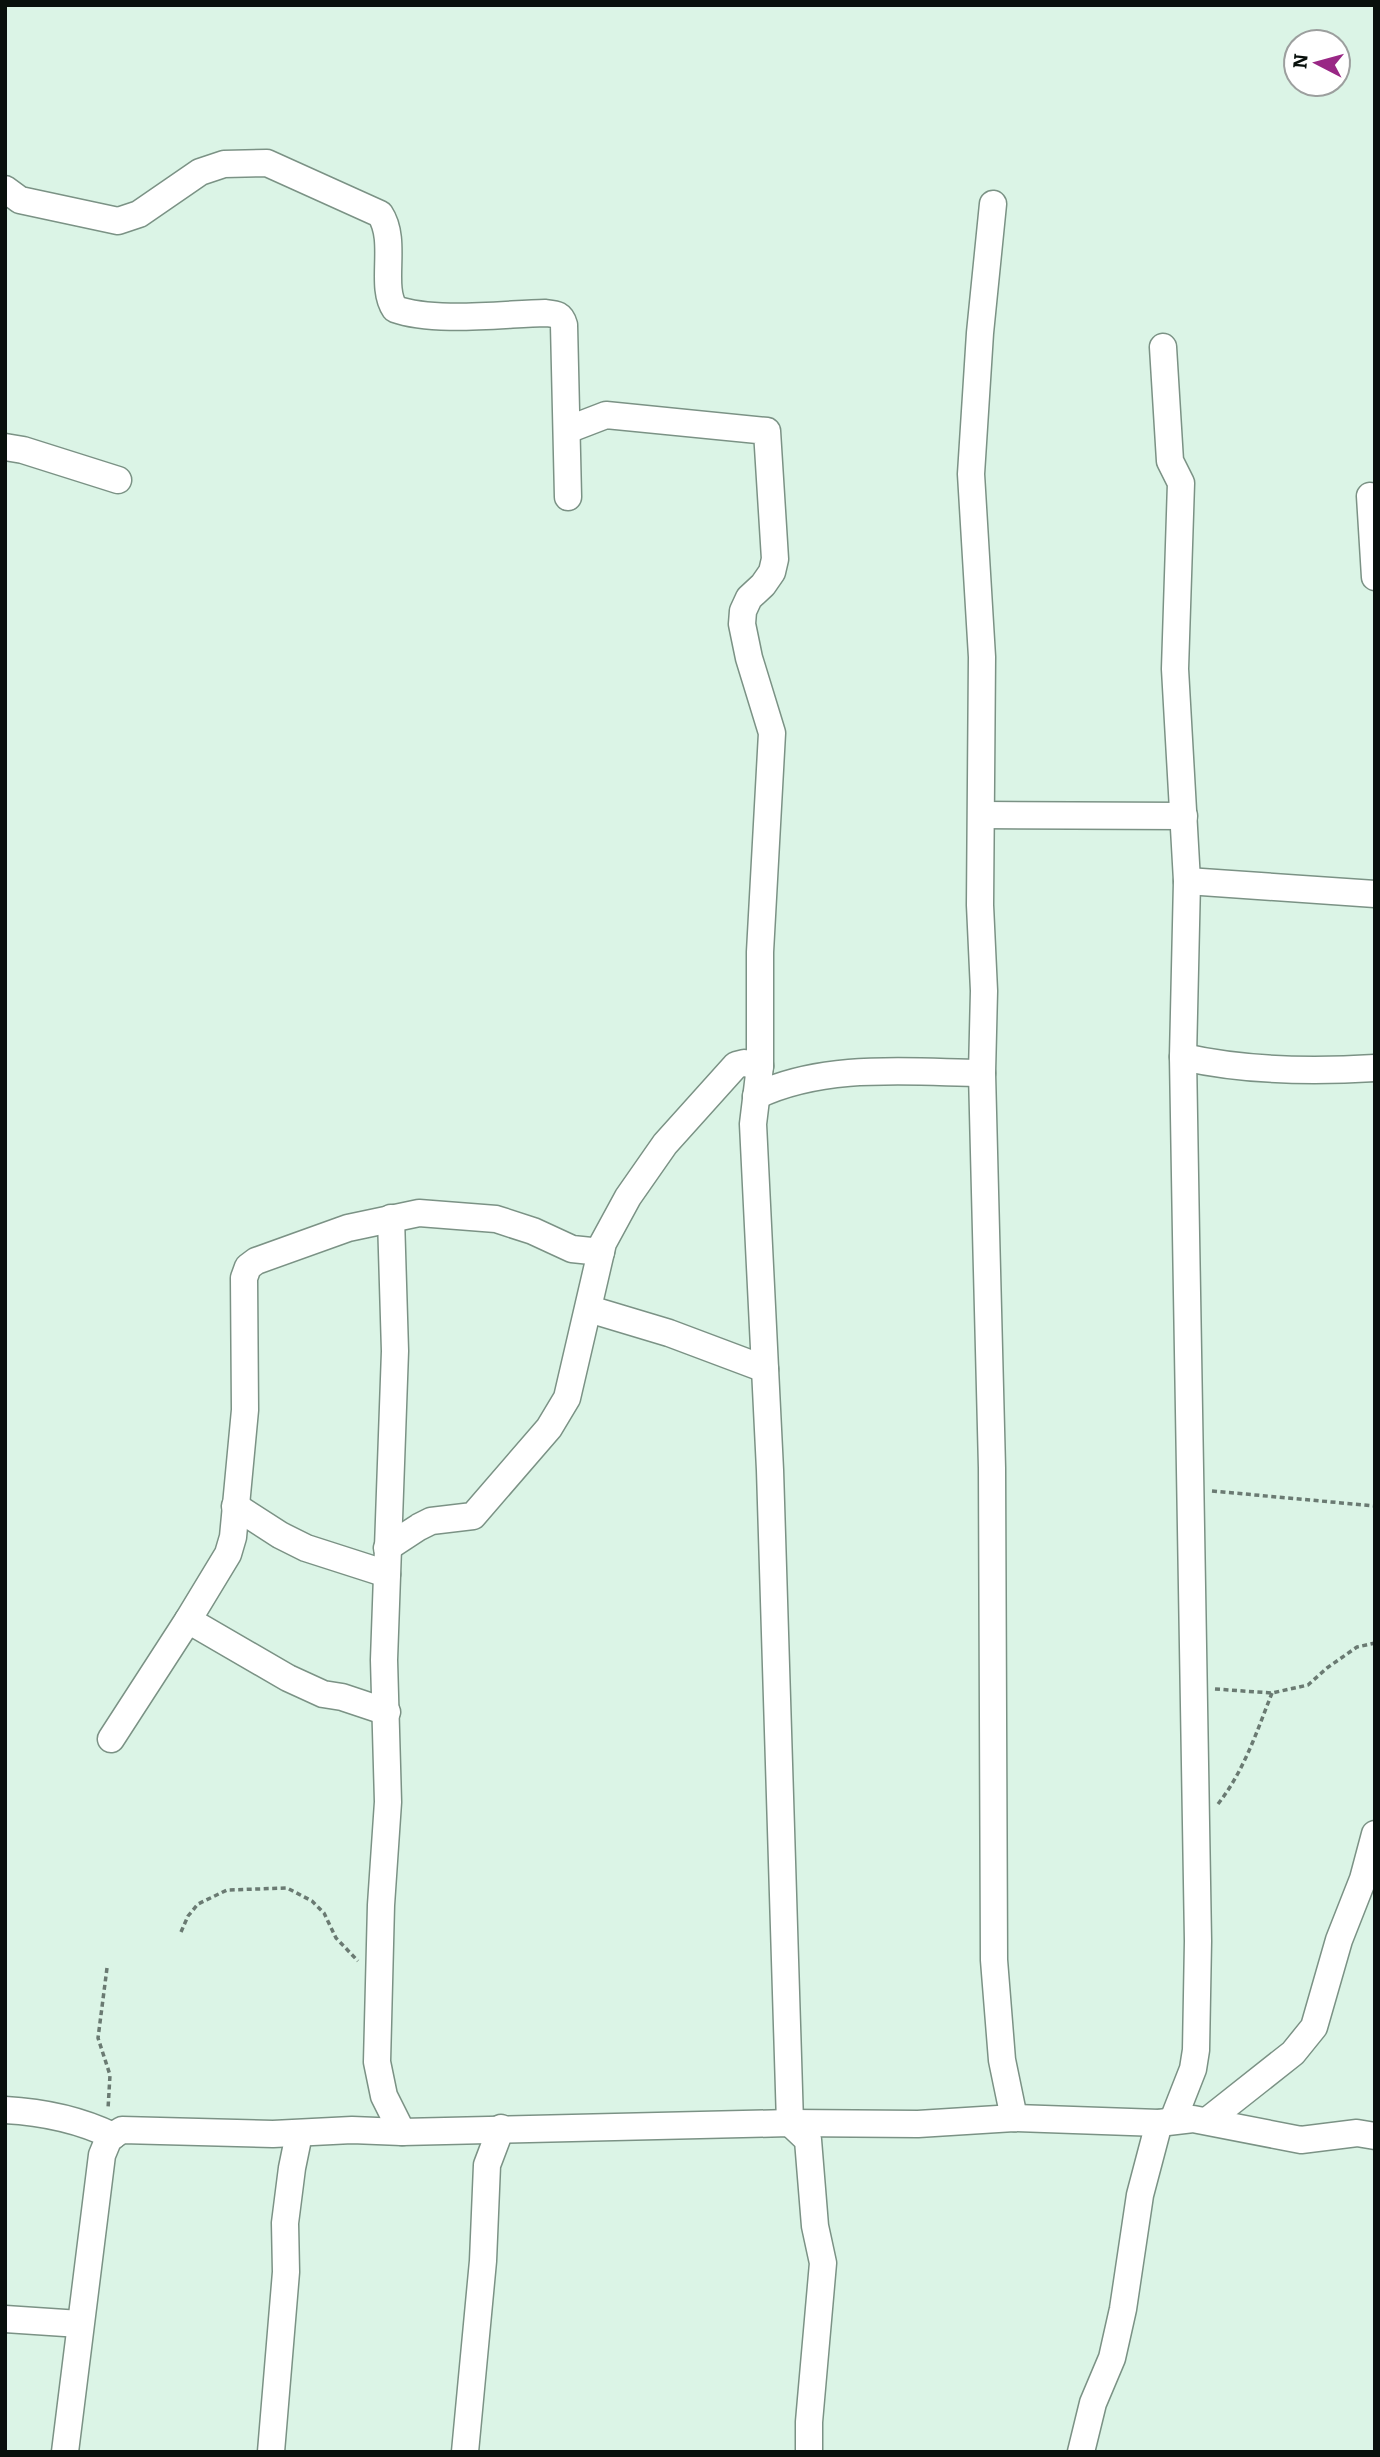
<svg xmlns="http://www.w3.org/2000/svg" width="1380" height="2457" font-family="Bitter,serif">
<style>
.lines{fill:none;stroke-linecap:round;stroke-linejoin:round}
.minor-casing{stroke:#7b9285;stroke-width:29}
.path{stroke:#6a7a72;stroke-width:3.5;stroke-dasharray:5 3.5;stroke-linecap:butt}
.minor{stroke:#fff;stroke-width:26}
</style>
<rect width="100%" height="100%" fill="#dbf4e6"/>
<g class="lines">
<g class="minor-casing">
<g id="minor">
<path d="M5,189L20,200L118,221L139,214L200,172L224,164L267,163L380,214C398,241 379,286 395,309C434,323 503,314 545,313C556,314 561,314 564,325L568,497"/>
<path d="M993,204L980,333L971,474L982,657L980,905L984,991L982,1073L992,1468L994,1960L1002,2060L1014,2118"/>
<path d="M1163,347L1170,461L1181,483L1175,669L1187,881L1183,1057L1198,1941L1196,2050L1193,2069L1173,2120"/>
<path d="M567,430L606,415L767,431L775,559L772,572L763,585L749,598L743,611L742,624L749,658L772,733L760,952V1066L753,1124L770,1470L790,2123L808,2140L815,2226L823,2263L809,2422V2452"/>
<path d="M5,447L23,450L118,480"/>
<path d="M1370,496L1375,577"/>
<path d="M982,815L1184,816"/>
<path d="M1187,881L1375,894"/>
<path d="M1183,1057C1245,1071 1312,1072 1375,1068"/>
<path d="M756,1096C825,1063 908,1072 982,1073"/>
<path d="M391,1218L395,1351L384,1660L388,1802L381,1905L377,2062L384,2096L402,2132"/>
<path d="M589,1309L669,1333L765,1369"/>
<path d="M235,1506L280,1535L306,1548L387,1574"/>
<path d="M387,1548L419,1527L431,1521L473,1516L549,1428L567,1398L603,1243L628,1197L665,1144L736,1065L744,1063L760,1066"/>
<path d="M188,1620L288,1678L323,1694L342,1697L387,1712"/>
<path d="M111,1739L188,1620L228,1554L233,1537L245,1410L244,1278L248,1267L256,1261L348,1228L419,1213L496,1219L533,1231L572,1249L601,1252"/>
<path d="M5,2110C42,2112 80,2120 113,2136"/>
<path d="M1207,2121L1293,2053L1314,2027L1339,1940L1363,1879L1375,1834"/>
<path d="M5,2319L80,2324"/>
<path d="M65,2452L102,2155L109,2138L122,2130L273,2134L352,2130L402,2132L790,2123L918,2124L1014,2118L1159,2123L1193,2119L1301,2140L1357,2133L1375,2136"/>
<path d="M271,2452L286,2272L285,2223L292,2168L299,2134"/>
<path d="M465,2452L483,2261L487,2165L501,2128"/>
<path d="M1081,2452L1093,2403L1112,2358L1123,2309L1140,2195L1159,2123"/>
</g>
</g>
<g class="path">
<path d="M1212,1491L1375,1506"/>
<path d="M1215,1689L1272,1693L1308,1685L1327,1668L1357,1647L1375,1643"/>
<path d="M1218,1804C1244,1771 1257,1731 1272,1693"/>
<path d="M181,1932L188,1916L198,1904L227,1890L287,1888L312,1901L324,1913L336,1938L358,1961"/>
<path d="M107,1968L98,2038L110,2075L108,2109"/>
</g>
<use href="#minor" class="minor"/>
</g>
<rect width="1380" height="2457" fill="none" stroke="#08100c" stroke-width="14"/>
<g transform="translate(1317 63) rotate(276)"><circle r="33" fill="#ffffff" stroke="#9c9f9e" stroke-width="2"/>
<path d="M0-5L12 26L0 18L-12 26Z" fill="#992785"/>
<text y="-10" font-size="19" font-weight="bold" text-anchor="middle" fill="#08100c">N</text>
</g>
</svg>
